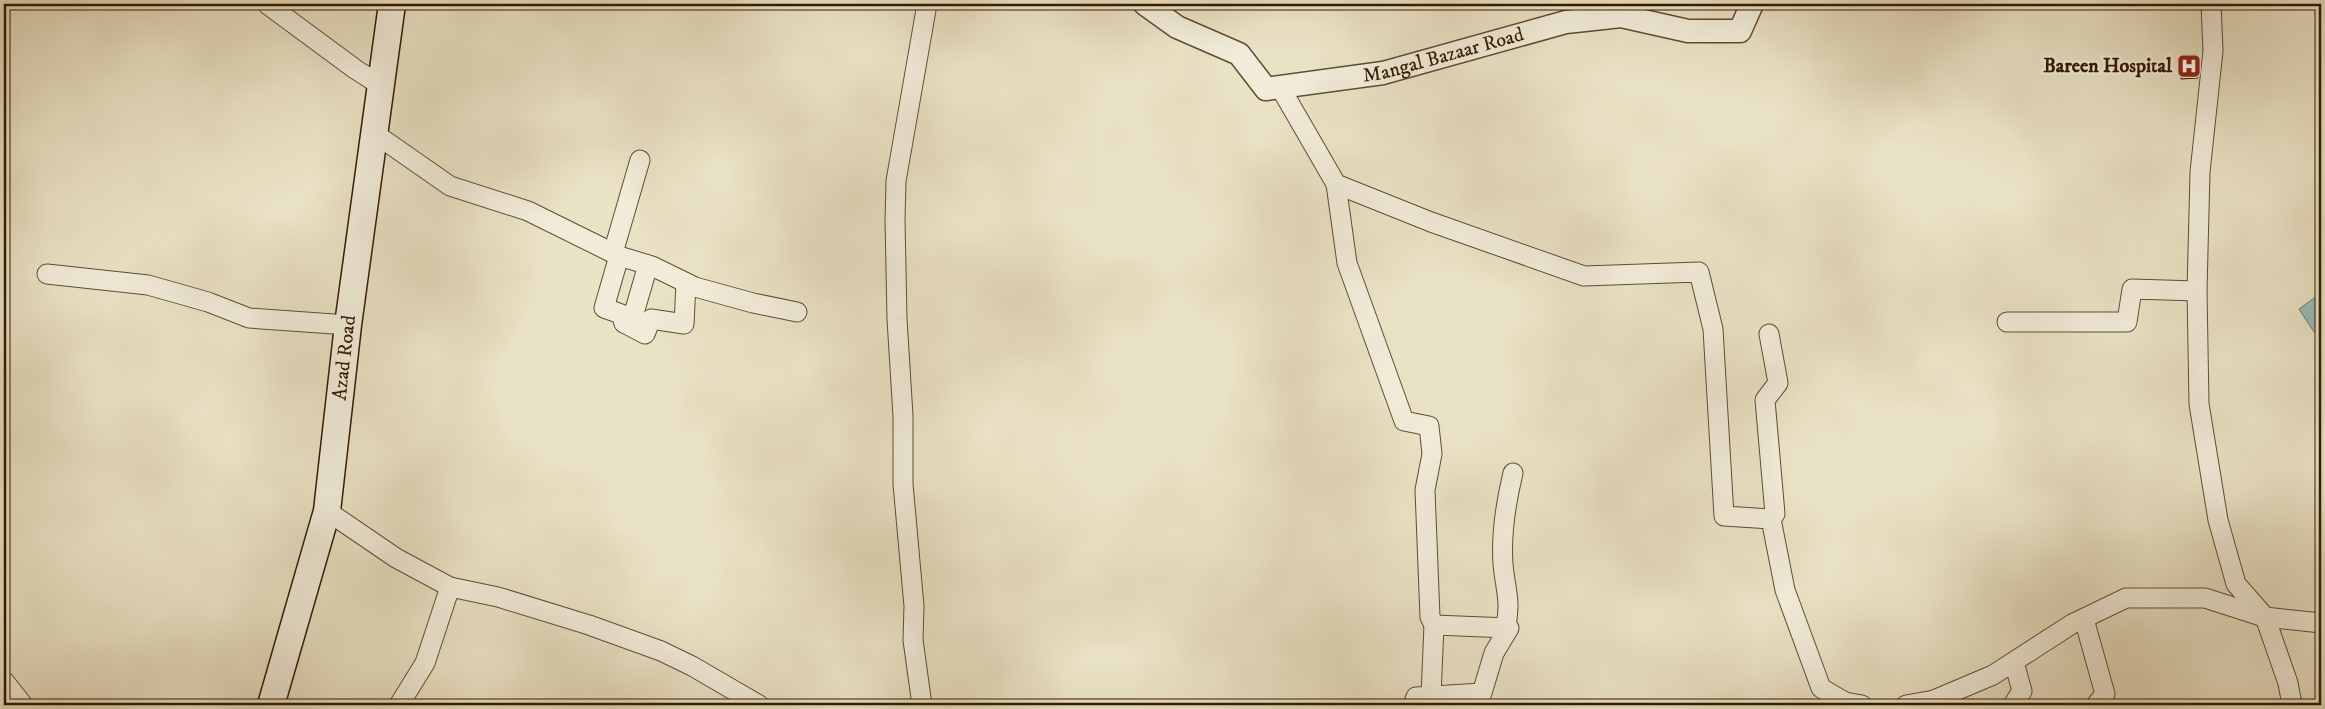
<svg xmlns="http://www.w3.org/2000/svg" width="2325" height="709" font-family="'IM FELL DW Pica',serif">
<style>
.water{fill:#98bdb9;stroke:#707c6f}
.building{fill:#cd8e66;stroke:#331a00}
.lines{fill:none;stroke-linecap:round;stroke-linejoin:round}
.minor-casing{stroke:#614c31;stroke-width:21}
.tertiary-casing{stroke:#614c31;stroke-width:25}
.secondary-casing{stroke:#331a00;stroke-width:29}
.minor{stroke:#f1ecd9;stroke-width:19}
.tertiary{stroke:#f1ecd9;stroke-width:22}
.secondary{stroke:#f1ecd9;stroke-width:26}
.labels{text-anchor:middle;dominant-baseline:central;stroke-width:5;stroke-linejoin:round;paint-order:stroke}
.street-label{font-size:20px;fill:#331a00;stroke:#f1ecd9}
.poi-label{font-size:20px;font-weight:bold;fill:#331a00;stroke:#f1ecd9;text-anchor:end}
</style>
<rect width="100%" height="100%" fill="#eae2c5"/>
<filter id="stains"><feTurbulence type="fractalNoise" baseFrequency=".004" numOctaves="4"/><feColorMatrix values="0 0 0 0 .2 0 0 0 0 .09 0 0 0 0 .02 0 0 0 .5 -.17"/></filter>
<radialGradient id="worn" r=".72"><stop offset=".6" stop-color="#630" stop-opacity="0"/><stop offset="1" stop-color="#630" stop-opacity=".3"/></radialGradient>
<path class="water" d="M2321,293V328L2314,332L2299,309Z"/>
<path class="building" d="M2196,55L2198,78L2181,79L2180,56Z"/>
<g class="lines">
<g class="minor-casing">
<g id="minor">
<path d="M267,4L355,69L380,85"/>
<path d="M2211,4L2213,51L2200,172L2197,291L2199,404L2218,520L2236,584L2265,617"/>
<path d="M1280,87L1336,184L1431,222L1584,276L1699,272L1713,329L1724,516L1771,519L1785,590L1821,688L1845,702L1862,705"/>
<path d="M374,133L450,186L528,211L619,256L652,266L695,287L753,303L797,312"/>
<path d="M1336,184L1347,263L1404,421L1429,426L1432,454L1425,490L1430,617L1434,625"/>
<path d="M613,253L640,160"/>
<path d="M619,256L604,308L621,314L624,323L645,334L651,319L684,324L686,283"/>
<path d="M47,274L148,285L208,302L249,318L348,325"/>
<path d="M2007,322H2127L2132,289L2197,291"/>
<path d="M624,323L634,313L648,265"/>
<path d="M1769,334L1778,383L1765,400L1775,514L1771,519"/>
<path d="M327,511L396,558L450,587L498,597L589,625L661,651L692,666L759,705"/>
<path d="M2084,619L2105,694L2096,705"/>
<path d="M1505,628C1512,604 1505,588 1503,564C1501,534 1506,502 1513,473"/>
<path d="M4,681L23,705"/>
<path d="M399,705L425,663L450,587"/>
<path d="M922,705L913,640L914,606L903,484V416L897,319L895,220L896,181L927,4"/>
<path d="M1413,705L1416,697L1482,693L1494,653L1509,628L1434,625L1431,696"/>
<path d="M1906,705L1934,700L1993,675L2072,624L2126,598H2205L2264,617"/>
<path d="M2013,705L2022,691L2014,662"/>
<path d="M2292,705L2288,683L2265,617L2321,623"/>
</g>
</g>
<g class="tertiary-casing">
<g id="tertiary">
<path id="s1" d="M1145,4L1177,27L1239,54L1266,89L1383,73L1566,22L1621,16L1688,31H1740L1752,4"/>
</g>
</g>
<g class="secondary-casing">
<g id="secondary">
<path id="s2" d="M271,705L327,511L348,325L392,4"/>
</g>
</g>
<use href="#minor" class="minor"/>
<use href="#tertiary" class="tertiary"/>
<use href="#secondary" class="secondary"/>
</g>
<defs>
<g id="hospital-square" transform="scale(1.25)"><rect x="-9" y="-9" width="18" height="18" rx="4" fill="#8f2418" stroke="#f1ecd9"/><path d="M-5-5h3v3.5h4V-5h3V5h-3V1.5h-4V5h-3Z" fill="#fff"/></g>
</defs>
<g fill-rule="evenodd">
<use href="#hospital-square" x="2189" y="66"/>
</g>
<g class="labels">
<g class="street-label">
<text stroke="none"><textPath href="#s1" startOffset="332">Mangal Bazaar Road</textPath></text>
<text stroke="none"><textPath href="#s2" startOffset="356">Azad Road</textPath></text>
</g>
<g class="poi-label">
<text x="2172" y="66">Bareen Hospital</text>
</g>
</g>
<rect width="2325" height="709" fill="none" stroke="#eae2c5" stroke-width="20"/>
<rect x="5" y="5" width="2315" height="699" fill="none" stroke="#331a00" stroke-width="2.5"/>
<rect x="10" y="10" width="2305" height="689" fill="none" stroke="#331a00"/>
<rect width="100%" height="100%" filter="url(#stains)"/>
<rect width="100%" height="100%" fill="url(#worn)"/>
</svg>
